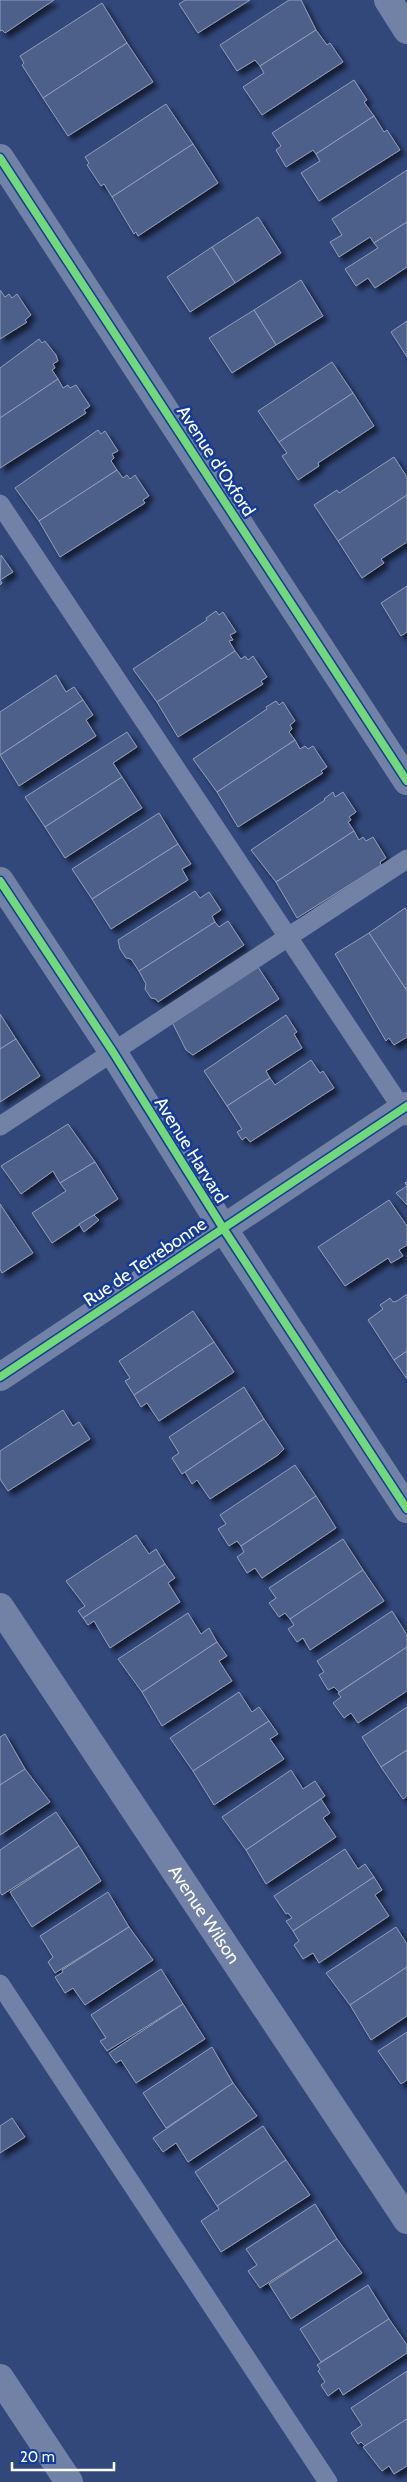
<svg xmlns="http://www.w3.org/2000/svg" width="407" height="2482" font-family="Cabin,sans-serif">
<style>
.building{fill:#4e6089;stroke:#919dba;filter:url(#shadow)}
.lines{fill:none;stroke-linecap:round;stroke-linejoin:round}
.service{stroke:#7281a6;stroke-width:19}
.minor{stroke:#7281a6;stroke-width:28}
.cycleway-casing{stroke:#133b9a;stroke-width:11}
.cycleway{stroke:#71d979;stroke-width:8}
.labels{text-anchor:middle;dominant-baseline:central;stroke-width:5;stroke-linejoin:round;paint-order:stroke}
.street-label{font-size:18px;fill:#fff;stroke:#133b9a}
</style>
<defs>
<filter id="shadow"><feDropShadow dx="4.5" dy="4.5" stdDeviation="2.5" flood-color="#0009"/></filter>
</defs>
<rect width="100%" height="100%" fill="#32487b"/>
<g class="building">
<path d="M0,0H54L5,33L2,30L0,31Z"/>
<path d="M185,0H250L198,33L179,4Z"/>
<path d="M289,0H301L316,30L260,66L255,60L237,71L220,45Z"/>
<path d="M102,3L127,43L43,98L22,65L24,63L20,56Z"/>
<path d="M316,30L327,45L330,43L343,62L262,115L243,87L264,73L260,66Z"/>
<path d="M127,43L153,82L68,136L43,98Z"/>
<path d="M354,80L367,100L364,102L374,116L316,154L313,150L286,167L276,150L281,146L272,133Z"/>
<path d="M166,104L193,144L112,197L104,184L101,186L87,165L89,163L85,157Z"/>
<path d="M374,116L384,132L387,130L400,150L319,201L301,173L320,161L316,154Z"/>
<path d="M193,144L218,183L138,236L136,232L134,234L112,197Z"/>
<path d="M407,170V222L374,243L370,237L339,257L330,242L342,235L332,219Z"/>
<path d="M258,217L281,253L235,283L212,247Z"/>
<path d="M407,222V267L375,288L368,278L356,286L345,269L378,248L374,243Z"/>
<path d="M212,247L235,283L190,312L167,277Z"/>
<path d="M301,280L323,316L276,345L254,310Z"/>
<path d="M0,290L5,297L9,294L12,298L17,294L31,315L25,320L27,322L0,339Z"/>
<path d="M254,310L276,345L232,373L209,338Z"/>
<path d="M407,321V357L391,332Z"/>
<path d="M39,339L42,343L45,341L56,355L58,361L53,364L55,368L52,370L58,379L0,418V368Z"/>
<path d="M332,362L353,393L279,442L258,411Z"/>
<path d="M58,379L63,388L68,385L70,388L76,385L90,406L84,410L86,413L0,468V418Z"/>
<path d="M353,393L374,426L318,463L319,466L298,480L282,456L287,453L279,442Z"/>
<path d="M98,430L101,434L105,431L118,451L112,454L114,458L111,461L117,470L39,521L15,488Z"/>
<path d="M394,457L407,477V495L338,541L314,505L337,490L339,493Z"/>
<path d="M117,470L123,478L127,475L130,479L135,475L149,496L143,500L145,503L60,557L39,521Z"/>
<path d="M407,495V542L381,559L384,563L362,578L338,541Z"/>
<path d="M1,555L13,572L0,580L2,583L0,585Z"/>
<path d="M407,586V632L401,636L381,603Z"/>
<path d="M216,611L219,615L223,612L236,632L230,635L233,640L229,641L235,651L157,702L133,669L207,620L206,618Z"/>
<path d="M235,651L241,659L245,656L248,660L253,656L267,677L261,681L263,684L178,737L157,702Z"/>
<path d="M56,675L66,692L74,687L83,700L0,755V712Z"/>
<path d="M83,700L93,715L86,720L96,736L19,786L0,755Z"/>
<path d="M276,701L279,705L283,702L295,721L290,725L292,729L289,732L295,740L217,792L193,759L267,709L266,707Z"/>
<path d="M127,732L137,747L113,763L122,777L45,827L25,797Z"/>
<path d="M295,740L300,749L305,746L308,749L313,746L327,767L321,771L323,773L238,827L217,792Z"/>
<path d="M122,777L142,808L65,858L45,827Z"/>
<path d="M333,792L335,797L343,792L356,812L349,817L351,820L348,822L354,831L276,882L251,850L325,800L324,799Z"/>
<path d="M159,813L178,844L92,899L72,869Z"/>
<path d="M354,831L359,840L363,837L366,841L373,837L386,858L380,862L381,865L297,918L276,882Z"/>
<path d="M178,844L191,864L182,869L188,880L111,929L92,899Z"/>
<path d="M195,891L200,898L209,892L221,910L212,916L215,922L139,971L131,959L126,958L120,949L118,940Z"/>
<path d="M405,908L407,911V991L369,933Z"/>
<path d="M228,921L244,945L158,1002L156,999L151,998L145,989L146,984L139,971L215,922L219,927Z"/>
<path d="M369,933L407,991V1037L394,1045L389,1038L386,1041L335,954Z"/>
<path d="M258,967L279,999L193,1055L186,1050L172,1022Z"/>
<path d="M0,1014L16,1039L0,1049Z"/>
<path d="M286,1015L297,1032L294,1034L302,1048L266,1071L270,1078L227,1106L204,1071Z"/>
<path d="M16,1039L40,1076L0,1102V1049Z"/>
<path d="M311,1060L320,1073L323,1071L334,1088L250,1142L246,1137L242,1140L237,1132L242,1129L227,1106L270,1078L275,1085Z"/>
<path d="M68,1124L95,1162L60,1183L53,1171L21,1194L1,1166Z"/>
<path d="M95,1162L118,1199L52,1243L32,1213L66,1191L60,1183Z"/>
<path d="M407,1181V1205L396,1193L407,1186L405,1183Z"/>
<path d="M389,1200L407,1226V1245L399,1250L403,1256L391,1263L388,1258L345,1286L318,1247Z"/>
<path d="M0,1204L33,1253L2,1273L0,1269Z"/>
<path d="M94,1215L99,1220L84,1232L79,1224Z"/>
<path d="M407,1294V1351L394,1360L368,1320L383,1309L380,1305L390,1298L393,1302L397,1301Z"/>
<path d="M193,1311L214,1342L134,1395L125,1381L130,1378L119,1361Z"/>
<path d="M214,1342L234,1372L159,1421L147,1403L141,1407L134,1395Z"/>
<path d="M407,1351V1379L394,1360Z"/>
<path d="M244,1387L264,1419L182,1474L172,1458L179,1453L169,1437Z"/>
<path d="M63,1410L73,1426L79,1422L90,1439L8,1491L0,1479V1451Z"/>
<path d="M264,1419L284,1449L278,1455L210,1499L197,1480L192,1484L185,1472Z"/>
<path d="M295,1465L316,1496L241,1546L237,1541L229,1546L218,1529L226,1524L220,1515Z"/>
<path d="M316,1496L336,1528L262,1578L255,1568L247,1573L237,1557L244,1552L241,1546Z"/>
<path d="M136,1535L149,1554L156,1549L165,1564L83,1618L78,1611L85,1606L66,1581Z"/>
<path d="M343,1539L363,1570L290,1619L285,1613L279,1617L269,1603L276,1598L269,1588Z"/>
<path d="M165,1564L175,1578L168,1583L180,1602L110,1648L94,1621L88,1625L83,1618Z"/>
<path d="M363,1570L384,1601L310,1650L303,1638L297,1642L288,1629L294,1625L290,1619Z"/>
<path d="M392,1611L407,1635V1647L339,1692L334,1687L328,1690L319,1675L324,1672L317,1661Z"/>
<path d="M188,1613L201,1634L209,1628L217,1642L142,1692L118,1659Z"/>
<path d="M217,1642L227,1656L219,1661L232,1681L162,1726L142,1692Z"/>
<path d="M407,1647V1691L358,1723L351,1713L344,1718L333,1703L341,1697L338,1693Z"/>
<path d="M239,1692L252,1712L259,1707L269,1721L193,1771L170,1738Z"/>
<path d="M407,1707V1750L381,1767L362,1737Z"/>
<path d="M269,1721L278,1734L270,1739L284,1759L214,1805L193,1771Z"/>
<path d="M5,1734L25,1769L0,1785V1737Z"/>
<path d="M407,1750V1796L403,1799L381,1767Z"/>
<path d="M25,1769L50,1802L0,1835V1785Z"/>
<path d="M291,1770L303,1789L315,1781L325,1796L246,1850L222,1817Z"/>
<path d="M321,1799L330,1813L323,1818L336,1837L266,1884L246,1850Z"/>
<path d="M56,1812L79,1846L2,1895L0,1892V1850Z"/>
<path d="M79,1846L101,1881L32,1927L10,1892Z"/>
<path d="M345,1849L358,1869L365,1864L374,1877L293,1931L286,1921L292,1918L288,1913L286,1914L274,1896Z"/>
<path d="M374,1877L382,1890L375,1895L389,1916L319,1963L313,1953L303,1959L294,1945L299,1941L293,1931Z"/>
<path d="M108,1892L129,1927L55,1973L48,1962L53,1957L40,1936Z"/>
<path d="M129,1927L153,1960L85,2005L73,1988L65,1993L55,1977L63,1972L62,1970Z"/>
<path d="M396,1927L407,1944V1967L350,2005L326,1973Z"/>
<path d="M407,1967V2016L371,2040L350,2005Z"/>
<path d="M161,1969L183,2004L107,2051L100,2041L106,2038L91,2015Z"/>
<path d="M183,2004L205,2039L136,2083L121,2060L116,2063L109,2053Z"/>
<path d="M407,2032V2080L401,2084L378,2051Z"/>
<path d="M212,2047L233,2083L166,2128L143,2093Z"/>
<path d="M233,2083L257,2116L188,2162L176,2143L163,2152L153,2138Z"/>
<path d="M12,2118L25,2137L0,2153V2126Z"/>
<path d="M263,2126L286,2160L217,2206L195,2172Z"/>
<path d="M286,2160L310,2195L221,2252L201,2221L219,2209L217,2206Z"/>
<path d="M315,2204L337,2239L260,2288L248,2271L257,2265L246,2249Z"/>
<path d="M337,2239L362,2273L291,2319L269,2284Z"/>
<path d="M368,2285L389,2319L321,2362L300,2329Z"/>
<path d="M389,2319L407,2345V2353L343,2395L339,2388L328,2396L321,2385L325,2382L318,2371L320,2369L317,2365Z"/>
<path d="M407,2371V2419L365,2446L361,2442L358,2444L351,2433L362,2425L351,2408Z"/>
<path d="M407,2419V2466L394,2474L389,2466L382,2471L363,2447Z"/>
</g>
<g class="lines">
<g class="service">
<path d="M0,504L407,1116"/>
<path d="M0,1126L407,859"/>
<path d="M0,1984L328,2482"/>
</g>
<g class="minor">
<path d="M388,0L407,30"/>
<path d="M0,158L407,781"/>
<path d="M0,881L113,1052L223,1228L407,1509"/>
<path d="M0,1377L407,1106"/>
<path id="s1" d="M0,1607L407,2220"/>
<path d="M0,2378L69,2482"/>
</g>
<g class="cycleway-casing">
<g id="cycleway">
<path d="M0,158L407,781"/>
<path d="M0,881L113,1052L223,1228L407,1509"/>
<path d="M0,1377L407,1106"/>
</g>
</g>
<use href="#cycleway" class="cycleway"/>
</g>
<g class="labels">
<g class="street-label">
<text transform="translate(216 461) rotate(57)">Avenue d'Oxford</text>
<text transform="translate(191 1150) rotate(58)">Avenue Harvard</text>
<text transform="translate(145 1262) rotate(-34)">Rue de Terrebonne</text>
<text stroke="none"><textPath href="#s1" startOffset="369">Avenue Wilson</textPath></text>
</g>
</g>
<path d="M12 2462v8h102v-8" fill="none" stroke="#ffffff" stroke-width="2.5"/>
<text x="20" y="2462" font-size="15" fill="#ffffff" stroke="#133b9a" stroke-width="4" paint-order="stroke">20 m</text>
</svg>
